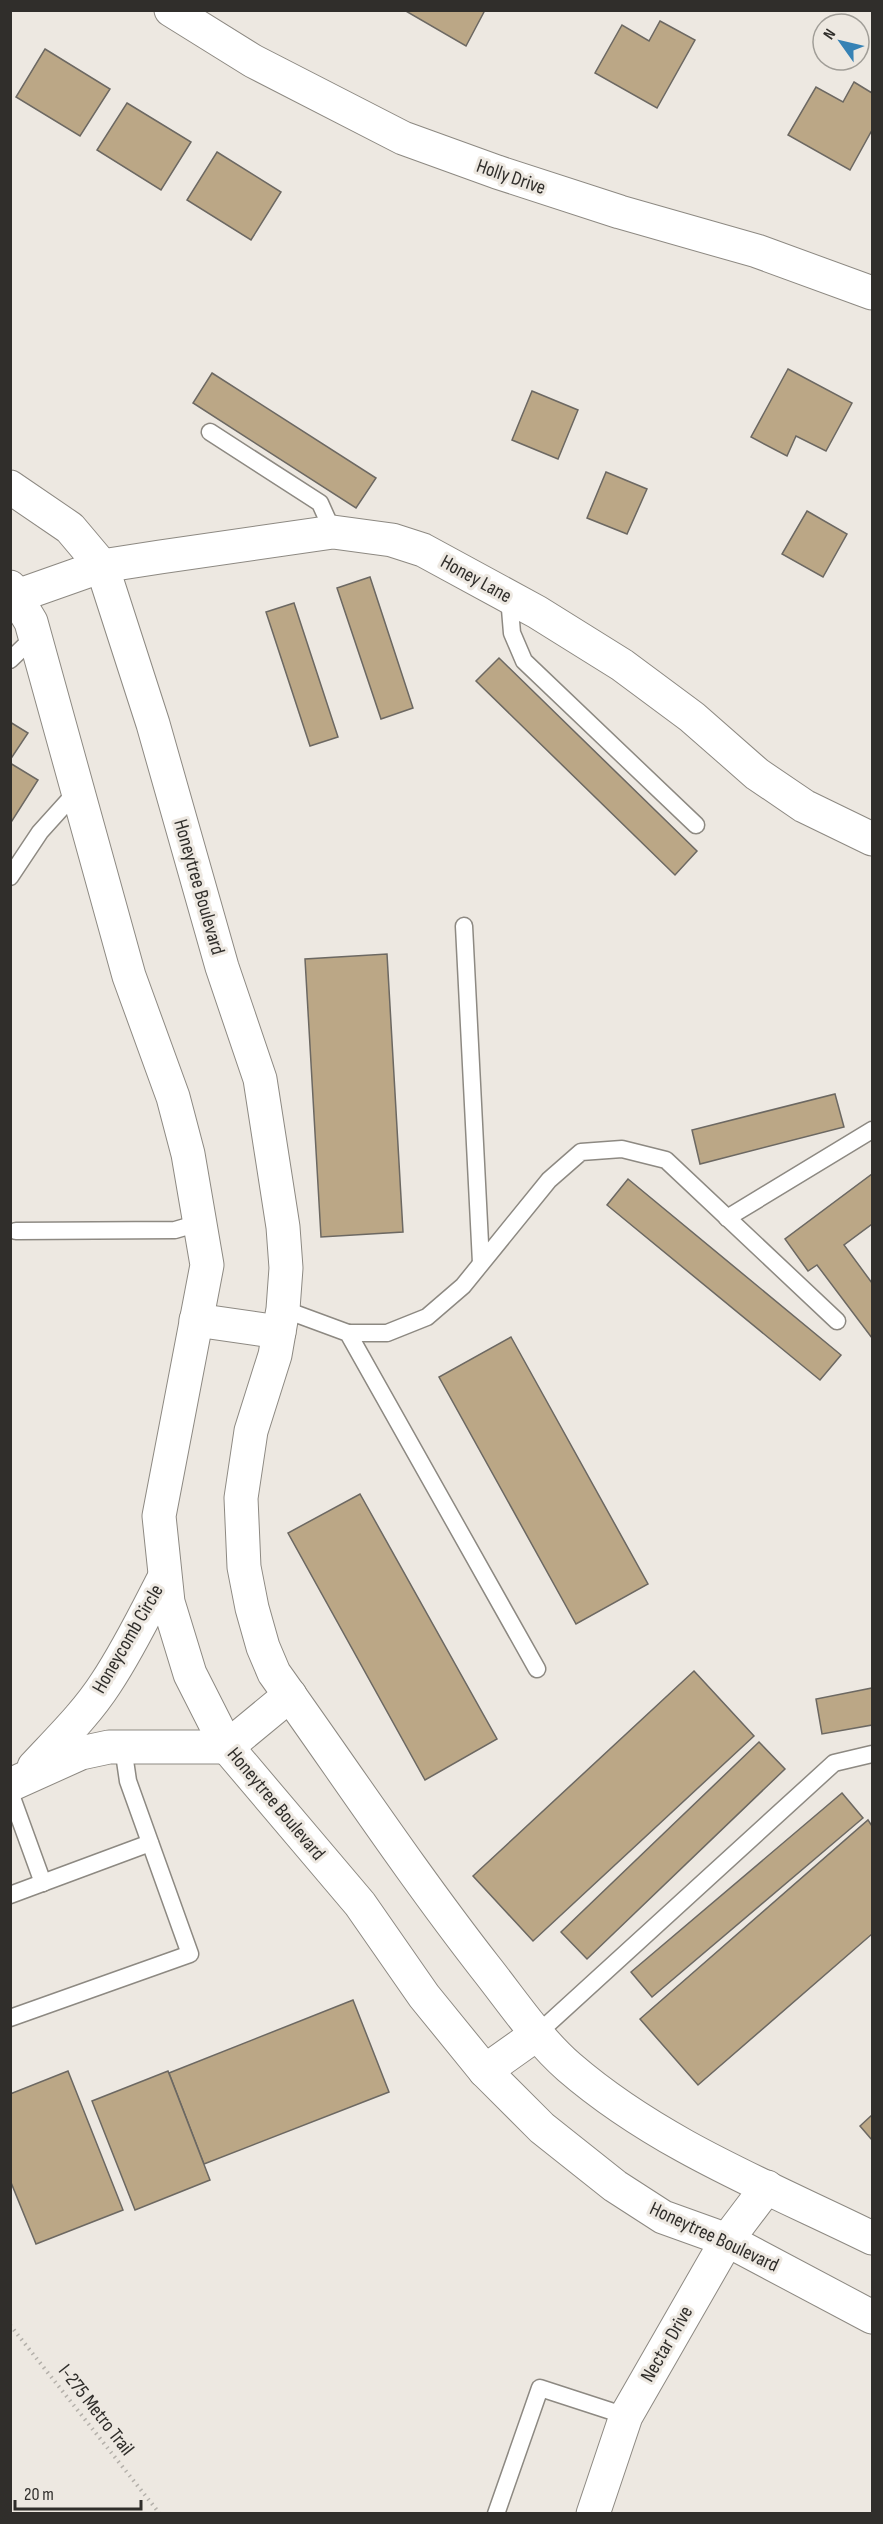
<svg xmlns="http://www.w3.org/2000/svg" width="883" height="2524" font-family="'Sofia Sans Condensed',sans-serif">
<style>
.building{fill:#bba786;stroke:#6c6862;stroke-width:1.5}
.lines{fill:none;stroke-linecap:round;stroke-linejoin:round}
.lane-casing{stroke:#8d8982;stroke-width:19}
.street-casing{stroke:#8d8982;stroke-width:35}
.path{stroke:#b4b0aa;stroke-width:4;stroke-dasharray:1.5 4.5;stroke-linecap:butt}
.lane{stroke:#fff;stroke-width:16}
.street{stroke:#fff;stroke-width:33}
.labels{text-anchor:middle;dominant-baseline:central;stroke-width:6;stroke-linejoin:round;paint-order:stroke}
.street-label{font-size:20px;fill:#302e2b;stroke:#ede8e1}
</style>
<rect width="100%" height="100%" fill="#ede8e1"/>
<g class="building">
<path d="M404,10H485L466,46Z"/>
<path d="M660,21L695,40L657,108L595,73L622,25L649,41Z"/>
<path d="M45,49L110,89L80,136L16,97Z"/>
<path d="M854,82L872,93V130L850,170L788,135L816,87L843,102Z"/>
<path d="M127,103L191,142L161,190L97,150Z"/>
<path d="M217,152L281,192L251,240L187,200Z"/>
<path d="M788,369L852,403L826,451L796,436L787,456L751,437Z"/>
<path d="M212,373L376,478L356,508L193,403Z"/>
<path d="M532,391L578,410L558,459L512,440Z"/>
<path d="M606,472L647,489L627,534L587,518Z"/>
<path d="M807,511L847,534L823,577L782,554Z"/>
<path d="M370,577L413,708L381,719L337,588Z"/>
<path d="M294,603L338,737L310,746L266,612Z"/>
<path d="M499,658L697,851L675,875L476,681Z"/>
<path d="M10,722L28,733L10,760Z"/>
<path d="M10,763L38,780L10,824Z"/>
<path d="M387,954L403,1232L321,1237L305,959Z"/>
<path d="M835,1094L844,1127L700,1164L692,1130Z"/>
<path d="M872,1174V1224L844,1245L872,1283V1338L817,1265L808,1271L785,1239Z"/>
<path d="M628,1179L841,1355L820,1380L607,1205Z"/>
<path d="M511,1337L648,1584L576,1624L439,1377Z"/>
<path d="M360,1494L497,1739L425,1780L288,1533Z"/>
<path d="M694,1671L754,1736L533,1941L473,1876Z"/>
<path d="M872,1688V1725L822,1734L816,1699Z"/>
<path d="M759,1742L785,1769L587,1959L561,1932Z"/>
<path d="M842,1793L863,1818L652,1997L631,1972Z"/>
<path d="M868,1820L872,1826V1934L698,2085L640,2019Z"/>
<path d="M353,2000L389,2092L204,2164L169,2073Z"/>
<path d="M68,2071L123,2210L36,2244L10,2180V2094Z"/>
<path d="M168,2071L210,2180L135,2210L92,2101Z"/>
<path d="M872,2115V2140L860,2126Z"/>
</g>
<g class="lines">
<g class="lane-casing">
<g id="lane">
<path d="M210,432L320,503L333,532"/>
<path d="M509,597L512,633L524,661L696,825"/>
<path d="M10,660L35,636"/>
<path d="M10,877L40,832L77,791"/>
<path d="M464,926L481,1263"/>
<path d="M727,1218L872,1130"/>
<path d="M16,1231L175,1230L199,1223"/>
<path d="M283,1309L348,1333L537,1669"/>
<path d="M348,1333H387L427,1317L463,1286L549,1180L581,1152L622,1149L666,1160L837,1321"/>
<path d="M10,1792L43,1883"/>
<path d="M10,1895L150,1843"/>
<path d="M10,2018L190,1954L128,1781L123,1747"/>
<path d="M537,2034L834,1763L872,1754"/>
<path d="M496,2514L540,2388L626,2416"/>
</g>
</g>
<g class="street-casing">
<g id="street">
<path d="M171,10L253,61L403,138L497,172L620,212L757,251L872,293"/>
<path d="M10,487L70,528L102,566L153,724L222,967L260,1079L283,1227L286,1268L283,1309L275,1355L251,1431L241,1498L244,1567L252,1608L263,1647L274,1673C344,1771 411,1872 485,1967C512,2001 537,2039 569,2067C658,2144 768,2187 872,2238"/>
<path d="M10,587L31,622L129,976L173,1097L188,1154L207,1265L159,1516L168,1602L190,1674L227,1747L360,1904L424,1996L485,2071L542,2128L615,2186L663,2217L727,2240L872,2317"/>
<path d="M17,596L102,566L160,557L333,532L392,540L423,550L537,612L622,665L692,717L757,774L804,806L872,839"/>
<path d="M196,1320L279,1332"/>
<path d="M34,1767C59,1740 86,1714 106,1683C128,1650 146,1613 164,1578"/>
<path d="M10,1785L81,1753L109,1747H227L290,1695"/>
<path d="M485,2071L537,2034"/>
<path d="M593,2514L626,2416L727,2240L767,2187"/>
</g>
</g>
<path class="path" d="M10,2325L160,2514"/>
<use href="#lane" class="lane"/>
<use href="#street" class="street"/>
</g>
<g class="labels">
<g class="street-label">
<text transform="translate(511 177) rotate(19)">Holly Drive</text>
<text transform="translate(476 579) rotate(29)">Honey Lane</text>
<text transform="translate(199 887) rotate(74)">Honeytree Boulevard</text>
<text transform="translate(128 1639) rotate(-60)">Honeycomb Circle</text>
<text transform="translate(276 1804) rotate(50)">Honeytree Boulevard</text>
<text transform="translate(714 2237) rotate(25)">Honeytree Boulevard</text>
<text transform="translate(667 2344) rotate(-60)">Nectar Drive</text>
<text transform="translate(96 2410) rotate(52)">I-275 Metro Trail</text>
</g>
</g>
<rect width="883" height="2524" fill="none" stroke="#302e2b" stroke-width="24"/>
<g transform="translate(841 42) rotate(304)"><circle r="28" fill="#ede8e1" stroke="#a19e98" stroke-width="1.5"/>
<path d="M0-4.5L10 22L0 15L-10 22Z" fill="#3682b5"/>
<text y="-9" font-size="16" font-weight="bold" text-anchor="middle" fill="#302e2b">N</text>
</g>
<path d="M15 2500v9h126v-9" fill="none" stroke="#302e2b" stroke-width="3"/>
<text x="24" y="2500" font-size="18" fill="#302e2b" stroke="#ede8e1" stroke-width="4.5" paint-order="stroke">20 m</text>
</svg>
